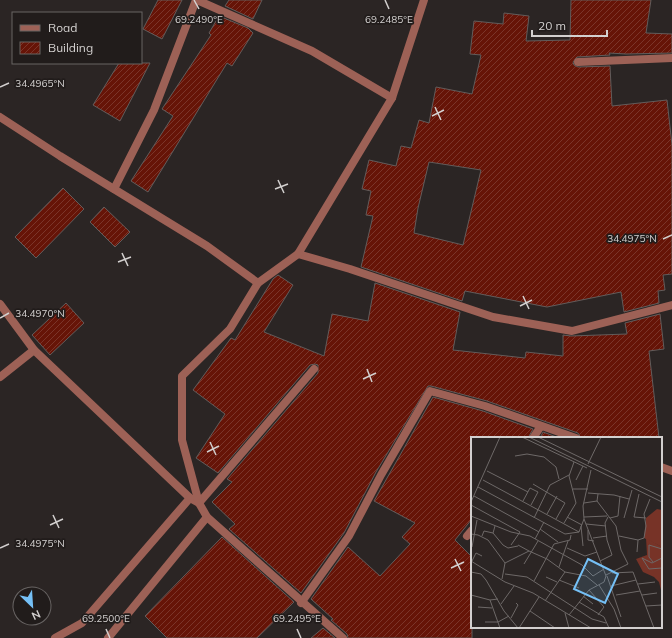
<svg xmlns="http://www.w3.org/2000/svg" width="672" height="638" font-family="Mulish,sans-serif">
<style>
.building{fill:url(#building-hatch);stroke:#625c5b;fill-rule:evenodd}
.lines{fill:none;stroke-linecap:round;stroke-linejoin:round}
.service{stroke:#9d6156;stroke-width:8}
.minor{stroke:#9d6156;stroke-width:8}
.ticks{fill:none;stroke:#d3d0cf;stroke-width:1.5}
.inset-road{fill:none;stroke:#6e6968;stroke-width:1}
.view{fill:#75c0f6;fill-opacity:0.15;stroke:#75c0f6;stroke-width:2}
.inset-edge{fill:none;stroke:#d3d0cf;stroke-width:2}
.ticks-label{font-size:10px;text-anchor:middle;fill:#d3d0cf;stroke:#211c1b;stroke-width:3.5;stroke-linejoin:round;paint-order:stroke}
</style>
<defs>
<pattern id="building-hatch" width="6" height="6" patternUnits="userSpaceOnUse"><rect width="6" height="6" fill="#661407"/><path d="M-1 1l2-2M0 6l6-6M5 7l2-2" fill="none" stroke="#7b352a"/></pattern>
</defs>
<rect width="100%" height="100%" fill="#2b2524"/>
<g class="building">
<path d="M158,0H182L162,39L143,29Z"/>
<path d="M229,0H262L253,19L225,6Z"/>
<path d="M571,0H651L646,33L672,34V53L626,54L609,53L610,55L577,57L573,62L574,65L578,67L610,66L612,106L667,100L672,145V274L663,275L665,290L658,291L659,303L624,312L621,292L547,307L465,291L462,301L361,267L373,216L366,215L371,191L362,189L369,160L396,166L401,146L411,148L419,120L429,123L436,87L472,94L481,55L470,54L474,21L503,24L504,13L529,16L526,41L570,40ZM429,162L481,170L463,245L414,233L418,208Z"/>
<path d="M219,16L248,28L253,33L232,66L227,63L148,192L131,181L173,116L162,109L211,35L209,33Z"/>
<path d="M119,63H150L120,121L93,105Z"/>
<path d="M63,188L84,209L36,258L15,237Z"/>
<path d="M104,207L130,232L115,247L90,222Z"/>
<path d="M278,275L293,285L264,332L324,356L332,314L368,321L375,283L460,312L453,350L525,358L526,352L563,356V335L571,336L627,334L625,323L660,314L664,349L649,351L659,438H581L578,433L487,401L431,386H428L376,472L344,533L301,593L229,529L235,524L212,502L232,482L227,479L318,373V365L315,364L310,365L218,473L196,458L225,414L193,390L231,338L235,340L273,279Z"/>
<path d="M66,303L84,323L50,355L32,335Z"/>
<path d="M433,397L483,411L533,429L528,438H472V519L455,540L472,557V638H348L347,634L331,620L333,619L311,599L348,547L380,576L410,544L402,537L415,523L374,501Z"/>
<path d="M543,432L559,438H540Z"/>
<path d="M222,537L294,602L257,638H167L145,616Z"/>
<path d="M323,628L335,638H311Z"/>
</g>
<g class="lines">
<g class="service">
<path d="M533,438L541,426"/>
<path d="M467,536L472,530"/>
</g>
<g class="minor">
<path d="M197,0L312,51L392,98"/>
<path d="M578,62L672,58"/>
<path d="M0,117L60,156L207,246L258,283"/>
<path d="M114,189L154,110L196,0"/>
<path d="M298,254L350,269L493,317L572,331L672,305"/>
<path d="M0,304L34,350L190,498L199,503L314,369"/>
<path d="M0,377L34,350"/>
<path d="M661,467L672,471"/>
<path d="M301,603L349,536L381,475L430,391L485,406L576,438"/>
<path d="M55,638L82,623L190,498"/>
<path d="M108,638L207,517"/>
<path d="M343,638L207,517L199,503L182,440V376L230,329L258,283L298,254L392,98L424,0"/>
</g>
</g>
<path class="ticks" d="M194,0L199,9M385,0L389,9M0,87L9,83M435,107L441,120M432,116L444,110M278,180L284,193M275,189L288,184M663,239L672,235M122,253L128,266M118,262L131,257M523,296L529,309M520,306L532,300M0,318L9,313M367,369L372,382M363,379L376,373M210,442L216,455M207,452L219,446M53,515L59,528M50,525L63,519M0,548L9,544M455,559L461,571M451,568L464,562M106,629L110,638M297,629L301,638"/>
<g transform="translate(471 437)">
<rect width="191" height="191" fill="#2b2524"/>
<path d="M186,72L191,73V110L173,101L175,81Z" fill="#773327"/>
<path d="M175,101L191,110V157L188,145L183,140L172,135L165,122L176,118Z" fill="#773327"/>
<path class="inset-road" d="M51,0L116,31M58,0L191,65M67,0L191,60M44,19L56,17L73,20L85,30L88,42M117,27L130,0M16,34L57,55M12,43L108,95M105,43L112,29M62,47L94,66L85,82M7,50L94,97L108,95L113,82M102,52H117M117,56L143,58L158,62M127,57L126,64L145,89L150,113L157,127L135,138M168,57L163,80L175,81M3,59L68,95M52,64L59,51L67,55M0,65L29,0M113,66L126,64M0,68L49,95L40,108M60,68L67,55M76,77L86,59M0,79L40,95L59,99L111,128L122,139L133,132M96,80L111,88M113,80L136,79M63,81L79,48L98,38M139,81L147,79L149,59M153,81L161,53M93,86L105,66L98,39L103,25M115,87L135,89M24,89L22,96L32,108L37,111L47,109M110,89L112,109M69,92L87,105M117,93V103L123,104M0,97L7,98L17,103L34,126L31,142M11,99L13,94L22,96M148,99L167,103L173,101L175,89L173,77L179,62M122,101L136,99M64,102L73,85M47,108L58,114M1,110L6,83M96,111L114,119L126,115M166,115L167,103M191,121L181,126L171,121L178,132L191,131M0,124L34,145L62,156L120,191M1,124L5,116L11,119M129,124L141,118L136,103L134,86L137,80M182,125L178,120V108L191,112M34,126L58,114L76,122L94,135L115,139L126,148M53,127L67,104M88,130L97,104M0,135L10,137L15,143L33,174L47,191M141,136L162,135L183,191M34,137L56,140L121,182L135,186M136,139L150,180M75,140L86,145M88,143L108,151M63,144L83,107L99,103L100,98M167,147L184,145M128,148L143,172L150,191M140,149L165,143M118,153L133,170L127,178M0,158L19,163L27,162M145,158L169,154M171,158L186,156M112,159L122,167M19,163L29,191M74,164L94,135M108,165L133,180L138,191M30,167L43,149M175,169L191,168M7,170L21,171M59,174L84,191M94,176L98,191M98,178L118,153L133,145L135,139L113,82L112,69L120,33M40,181L47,168L45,166M14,185H27L38,179M48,191L68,160"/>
<path class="view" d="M117,122L147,137L134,166L103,152Z"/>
<rect width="191" height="191" class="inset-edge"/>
</g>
<g class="ticks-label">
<text x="199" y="23">69.2490°E</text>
<text x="389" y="23">69.2485°E</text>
<text x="40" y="87">34.4965°N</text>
<text x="632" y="242">34.4975°N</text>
<text x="40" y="317">34.4970°N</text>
<text x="40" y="547">34.4975°N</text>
<text x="297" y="622">69.2495°E</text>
<text x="106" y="622">69.2500°E</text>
</g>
<rect x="12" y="12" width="130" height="52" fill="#211c1b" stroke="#686463"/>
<rect x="20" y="25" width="20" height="6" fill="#9d6156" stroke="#686463"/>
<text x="48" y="32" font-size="12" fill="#d3d0cf">Road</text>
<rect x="20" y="42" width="20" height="12" fill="url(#building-hatch)" stroke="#686463"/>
<text x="48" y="52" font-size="12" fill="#d3d0cf">Building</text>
<g transform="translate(32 606) rotate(155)"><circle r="19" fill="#211c1b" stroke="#686463"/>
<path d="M0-3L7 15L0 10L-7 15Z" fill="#75c0f6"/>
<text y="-6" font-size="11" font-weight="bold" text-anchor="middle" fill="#d3d0cf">N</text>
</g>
<path d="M532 30v6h75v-6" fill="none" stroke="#d3d0cf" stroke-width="2"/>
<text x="538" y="30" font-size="12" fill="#d3d0cf" stroke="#211c1b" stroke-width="3" paint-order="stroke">20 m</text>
</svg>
